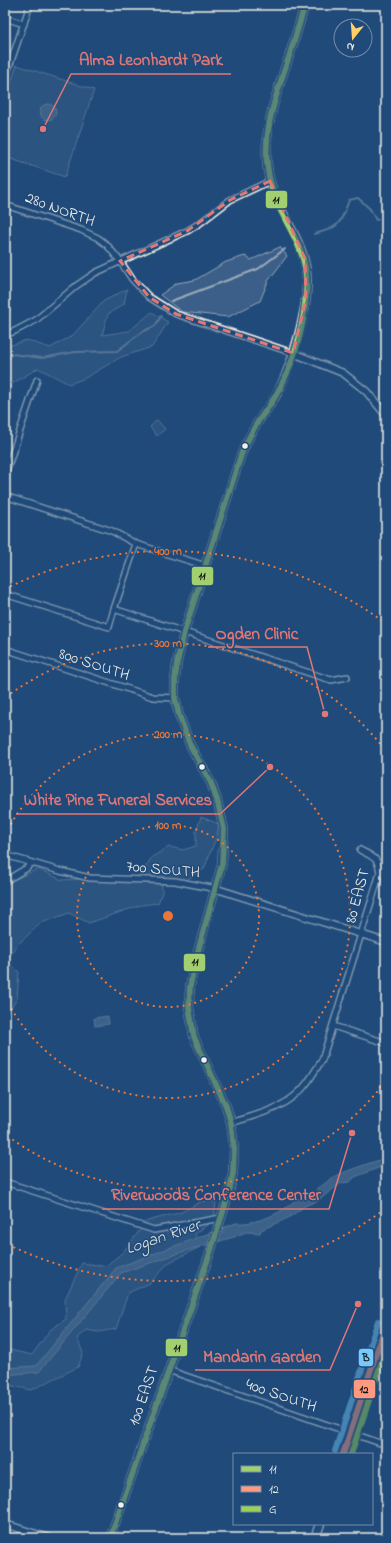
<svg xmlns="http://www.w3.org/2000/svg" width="391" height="1543" font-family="'Indie Flower',sans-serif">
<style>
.green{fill:#3a5f88;stroke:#97a8b8}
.water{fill:#627e9d;stroke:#9cacbb}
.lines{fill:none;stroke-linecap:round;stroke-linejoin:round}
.stream{stroke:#9cacbb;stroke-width:2}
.minor-casing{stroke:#f4f1e8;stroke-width:8}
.tertiary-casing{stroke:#f4f1e8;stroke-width:9}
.secondary-casing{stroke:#f4f1e8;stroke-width:10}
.trunk-casing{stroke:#f4f1e8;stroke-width:11}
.minor{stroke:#1f4a7a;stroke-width:5}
.tertiary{stroke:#1f4a7a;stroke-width:6}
.secondary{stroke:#1f4a7a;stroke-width:7}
.trunk{stroke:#1f4a7a;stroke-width:8}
.bus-1-casing{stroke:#1f4a7a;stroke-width:9}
.bus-2-casing{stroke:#1f4a7a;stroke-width:9}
.bus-3-casing{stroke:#1f4a7a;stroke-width:9}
.bus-4-casing{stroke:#1f4a7a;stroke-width:9}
.bus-1{stroke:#a2d071;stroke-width:6}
.bus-2{stroke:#ff9980;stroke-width:6}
.bus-3{stroke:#9cd252;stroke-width:6}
.bus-4{stroke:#77cafa;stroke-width:6}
.marked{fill:none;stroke:#e27875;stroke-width:3;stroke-dasharray:8 5;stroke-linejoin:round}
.ring{fill:none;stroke:#ea7738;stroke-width:2;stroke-dasharray:2 4}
.bus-dot{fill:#f4f1e8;stroke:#1f4a7a;stroke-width:1.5}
.labels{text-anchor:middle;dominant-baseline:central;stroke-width:3;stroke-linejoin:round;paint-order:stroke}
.street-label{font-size:16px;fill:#f4f1e8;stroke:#1f4a7a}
.water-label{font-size:17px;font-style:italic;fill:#dee0dd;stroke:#1f4a7a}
.centre{fill:#ea7738;stroke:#1f4a7a;stroke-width:2}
.ring-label{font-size:12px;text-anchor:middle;font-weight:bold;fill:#ea7738;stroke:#1f4a7a;stroke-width:3;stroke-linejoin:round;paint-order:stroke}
.leader{fill:none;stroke:#e27875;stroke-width:1.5}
.callout-dot{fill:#e27875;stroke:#1f4a7a;stroke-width:1.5}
.callout-label{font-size:17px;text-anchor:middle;font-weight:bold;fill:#e27875;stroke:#1f4a7a;stroke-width:3;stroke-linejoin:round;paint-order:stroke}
.line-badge{stroke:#1f4a7a;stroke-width:1.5}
.pale-badge-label{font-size:11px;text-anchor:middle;font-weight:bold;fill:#111}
</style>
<rect width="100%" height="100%" fill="#1f4a7a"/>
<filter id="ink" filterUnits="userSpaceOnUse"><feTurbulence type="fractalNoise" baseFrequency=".025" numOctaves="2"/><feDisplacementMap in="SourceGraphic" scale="8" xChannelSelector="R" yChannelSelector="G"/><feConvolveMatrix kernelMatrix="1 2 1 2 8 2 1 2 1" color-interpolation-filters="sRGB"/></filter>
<g filter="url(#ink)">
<g class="green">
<path d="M17,65L94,90L65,177L5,157V100Z"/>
<path d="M280,247L287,256L268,281L260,301L228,317L182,312L160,295L177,283L195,280L226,262L245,256L251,260Z"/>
<path d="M127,289L124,304L108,314L102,335L129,331L152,312L168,322L152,347L121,357L85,378L69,384L38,368L5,388V347L27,340L50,348L72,336L104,301Z"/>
<path d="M157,420L165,429L157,436L150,427Z"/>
<path d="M201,817L219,824L217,835L204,869L185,881L162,882V893L158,903L141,905L89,923L69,913L41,923L16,946L6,962L19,972L17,999L6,1015H5V884L38,869L62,880L102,878L131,883L143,871L152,857L169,847L183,850L196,846V831Z"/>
<path d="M202,1201L216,1202L214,1220L195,1234L200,1247L168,1263L150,1283L128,1293L116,1329L98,1332L86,1330L77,1338L83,1353L78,1367L31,1390L5,1384V1349L32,1355L50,1330L66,1319L65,1299L82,1263L106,1266L123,1252L147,1221L182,1212Z"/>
</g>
<g class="water">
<circle cx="48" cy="112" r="8"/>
<path d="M108,1016L109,1024L95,1026L94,1018Z"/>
<path d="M386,1158V1165L355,1177L350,1182L341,1183L319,1200L305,1206L288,1218L261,1230L260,1233L246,1232L234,1237L185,1251L121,1273L39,1372L5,1375V1368L36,1366L116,1268L236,1223C252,1224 270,1218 284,1209C292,1204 295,1198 305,1197L308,1194H313L317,1192V1188C324,1186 329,1178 338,1175C353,1168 370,1163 386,1158Z"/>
</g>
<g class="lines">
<g class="stream">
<path d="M314,234C340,228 340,224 349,200L358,198L370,209L376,220L386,217"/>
<path d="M171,301L258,269L285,249"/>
<path d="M5,364L12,354L42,358L75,352L117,351L142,332L155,326L161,316"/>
</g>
<g class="minor-casing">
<g id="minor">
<path d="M5,18L24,24"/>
<path d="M5,79L30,5"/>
<path d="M5,205L81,230L98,238L107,245L120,261L132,279L149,297L176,314L293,353"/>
<path d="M5,335L15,331L36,320L76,286L95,273L187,231L200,223L230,200L270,181"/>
<path d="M5,475L37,380"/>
<path d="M5,496L112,531L136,544L206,566"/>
<path d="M5,594L109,627L114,609L331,680L347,677"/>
<path d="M114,609L136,544"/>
<path d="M5,649L153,697L175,698"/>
<path d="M5,855L60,871L90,878L175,881L217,889"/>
<path d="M5,881L27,868L31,863"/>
<path d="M333,1026L386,1043"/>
<path d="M231,1123C259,1114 289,1108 307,1083C312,1076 317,1068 322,1060L380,873C378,857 373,857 360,850"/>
<path d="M5,1182L154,1230L221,1218"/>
<path d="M168,1370L386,1445"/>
</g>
</g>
<g class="tertiary-casing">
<g id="tertiary">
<path d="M293,353L343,373L366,391L386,415"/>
<path d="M217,889L386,942"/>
<path d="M5,1524L49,1538"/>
</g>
</g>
<g class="secondary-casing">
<path id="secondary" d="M110,1538L210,1253L229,1193L233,1173L234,1149L231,1123L226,1106L194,1037L189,1007L190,986L195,962L222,864L224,829L217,800L211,783L190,745L179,715L175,698V680L177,663L184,632L241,455C245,445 250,435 256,425C263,413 273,403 279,390C293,361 307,314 307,282C307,241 279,217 270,181C259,138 276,94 290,54C295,38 300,21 305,5"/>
</g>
<g class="trunk-casing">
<g id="trunk">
<path d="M343,1454L386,1324"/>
<path d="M315,1538L320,1524"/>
</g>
</g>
<use href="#minor" class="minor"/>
<use href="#tertiary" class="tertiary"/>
<use href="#secondary" class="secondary"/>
<use href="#trunk" class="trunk"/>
<g class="bus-1-casing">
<path id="bus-1" d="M110,1538L210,1253L229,1193L233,1173L234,1149L231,1123L226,1106L194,1037L189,1007L190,986L195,962L222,864L224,829L217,800L211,783L190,745L179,715L175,698V680L177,663L184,632L241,455C246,443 252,431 259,420C265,412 271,404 276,395C293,366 304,328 306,294C311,245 280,224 270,181C259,137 276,95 290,54C295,38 300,21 305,5"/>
</g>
<g class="bus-2-casing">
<path id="bus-2" d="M343,1454L386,1324"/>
</g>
<g class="bus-3-casing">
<path id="bus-3" d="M351,1454L386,1349"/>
</g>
<g class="bus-4-casing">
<path id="bus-4" d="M335,1451L378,1321"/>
</g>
<use href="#bus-1" class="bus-1"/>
<use href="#bus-2" class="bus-2"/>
<use href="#bus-3" class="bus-3"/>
<use href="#bus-4" class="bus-4"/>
</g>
</g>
<path d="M0 0H391V1543H0ZM270,181L305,259L306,299L293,353L176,314L149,297L120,261L187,231L230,200Z" fill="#1f4a7a" fill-opacity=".55" fill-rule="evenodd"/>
<path class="marked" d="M270,181L305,259L306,299L293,353L176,314L149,297L120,261L187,231L230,200Z"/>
<g class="ring">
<circle cx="168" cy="916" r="91"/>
<path d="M5 835A182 182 0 1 1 5 997"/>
<path d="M385 1082A273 273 0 0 1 6 1135M6 697A273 273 0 0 1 385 750"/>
<path d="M385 1209A365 365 0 0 1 5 1243M5 589A365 365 0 0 1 385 623"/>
</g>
<g class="bus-dot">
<circle cx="245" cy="446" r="3.5"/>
<circle cx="202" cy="767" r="3.5"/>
<circle cx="204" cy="1060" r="3.5"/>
<circle cx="121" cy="1505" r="3.5"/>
</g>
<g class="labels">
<g class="street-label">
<text transform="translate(60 210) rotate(20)">280 NORTH</text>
<text transform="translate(94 665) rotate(18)">800 SOUTH</text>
<text transform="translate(163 870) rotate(5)">700 SOUTH</text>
<text transform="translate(358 896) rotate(-75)">80 EAST</text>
<text transform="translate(144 1396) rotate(-71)">100 EAST</text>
<text transform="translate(281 1396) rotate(19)">400 SOUTH</text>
</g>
<g class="water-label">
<text transform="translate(163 1237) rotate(-19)">Logan River</text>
</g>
</g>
<circle cx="168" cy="916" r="6" class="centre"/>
<g class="ring-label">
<text x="168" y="555">400 m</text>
<text x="168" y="647">300 m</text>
<text x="168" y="738">200 m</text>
<text x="168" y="829">100 m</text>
</g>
<path class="leader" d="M43 129L71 74H231M325 714L307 647H208M270 767L220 814H16M352 1133L329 1209H102M358 1304L330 1370H195"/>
<g class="callout-dot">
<circle cx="43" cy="129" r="4"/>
<circle cx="325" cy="714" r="4"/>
<circle cx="270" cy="767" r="4"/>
<circle cx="352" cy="1133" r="4"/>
<circle cx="358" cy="1304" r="4"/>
</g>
<g class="callout-label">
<text x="151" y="65">Alma Leonhardt Park</text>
<text x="257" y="639">Ogden Clinic</text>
<text x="118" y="805">White Pine Funeral Services</text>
<text x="216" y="1200">Riverwoods Conference Center</text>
<text x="262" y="1362">Mandarin Garden</text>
</g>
<g class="line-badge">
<rect x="265" y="190" width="23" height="19" rx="4" fill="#a2d071"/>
<rect x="191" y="566" width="23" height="20" rx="4" fill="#a2d071"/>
<rect x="183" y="953" width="23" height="19" rx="4" fill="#a2d071"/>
<rect x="165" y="1338" width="23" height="19" rx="4" fill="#a2d071"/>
<rect x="358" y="1348" width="16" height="19" rx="4" fill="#77cafa"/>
<rect x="353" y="1379" width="23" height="20" rx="4" fill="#ff9980"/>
</g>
<g class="pale-badge-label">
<text x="276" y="204">11</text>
<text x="202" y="580">11</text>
<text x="195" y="966">11</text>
<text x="177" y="1352">11</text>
<text x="366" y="1361">B</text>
<text x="364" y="1393">12</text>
</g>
<rect width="391" height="1543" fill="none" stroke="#1f4a7a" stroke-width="20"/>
<rect x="10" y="10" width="371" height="1523" fill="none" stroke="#f4f1e8" stroke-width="1.5" filter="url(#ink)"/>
<rect x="233" y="1453" width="140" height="72" fill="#1f4a7a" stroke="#748da6"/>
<rect x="241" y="1466" width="20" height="6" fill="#a2d071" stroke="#748da6"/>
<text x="269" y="1473" font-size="12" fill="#f4f1e8">11</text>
<rect x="241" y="1486" width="20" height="6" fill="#ff9980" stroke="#748da6"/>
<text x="269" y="1493" font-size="12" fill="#f4f1e8">12</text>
<rect x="241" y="1506" width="20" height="6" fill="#9cd252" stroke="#748da6"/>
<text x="269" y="1513" font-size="12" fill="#f4f1e8">G</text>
<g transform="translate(353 38) rotate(197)"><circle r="19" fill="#1f4a7a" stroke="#748da6"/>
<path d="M0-3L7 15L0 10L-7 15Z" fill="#ffd166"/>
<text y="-6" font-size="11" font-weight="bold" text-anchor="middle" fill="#f4f1e8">N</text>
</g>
</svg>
